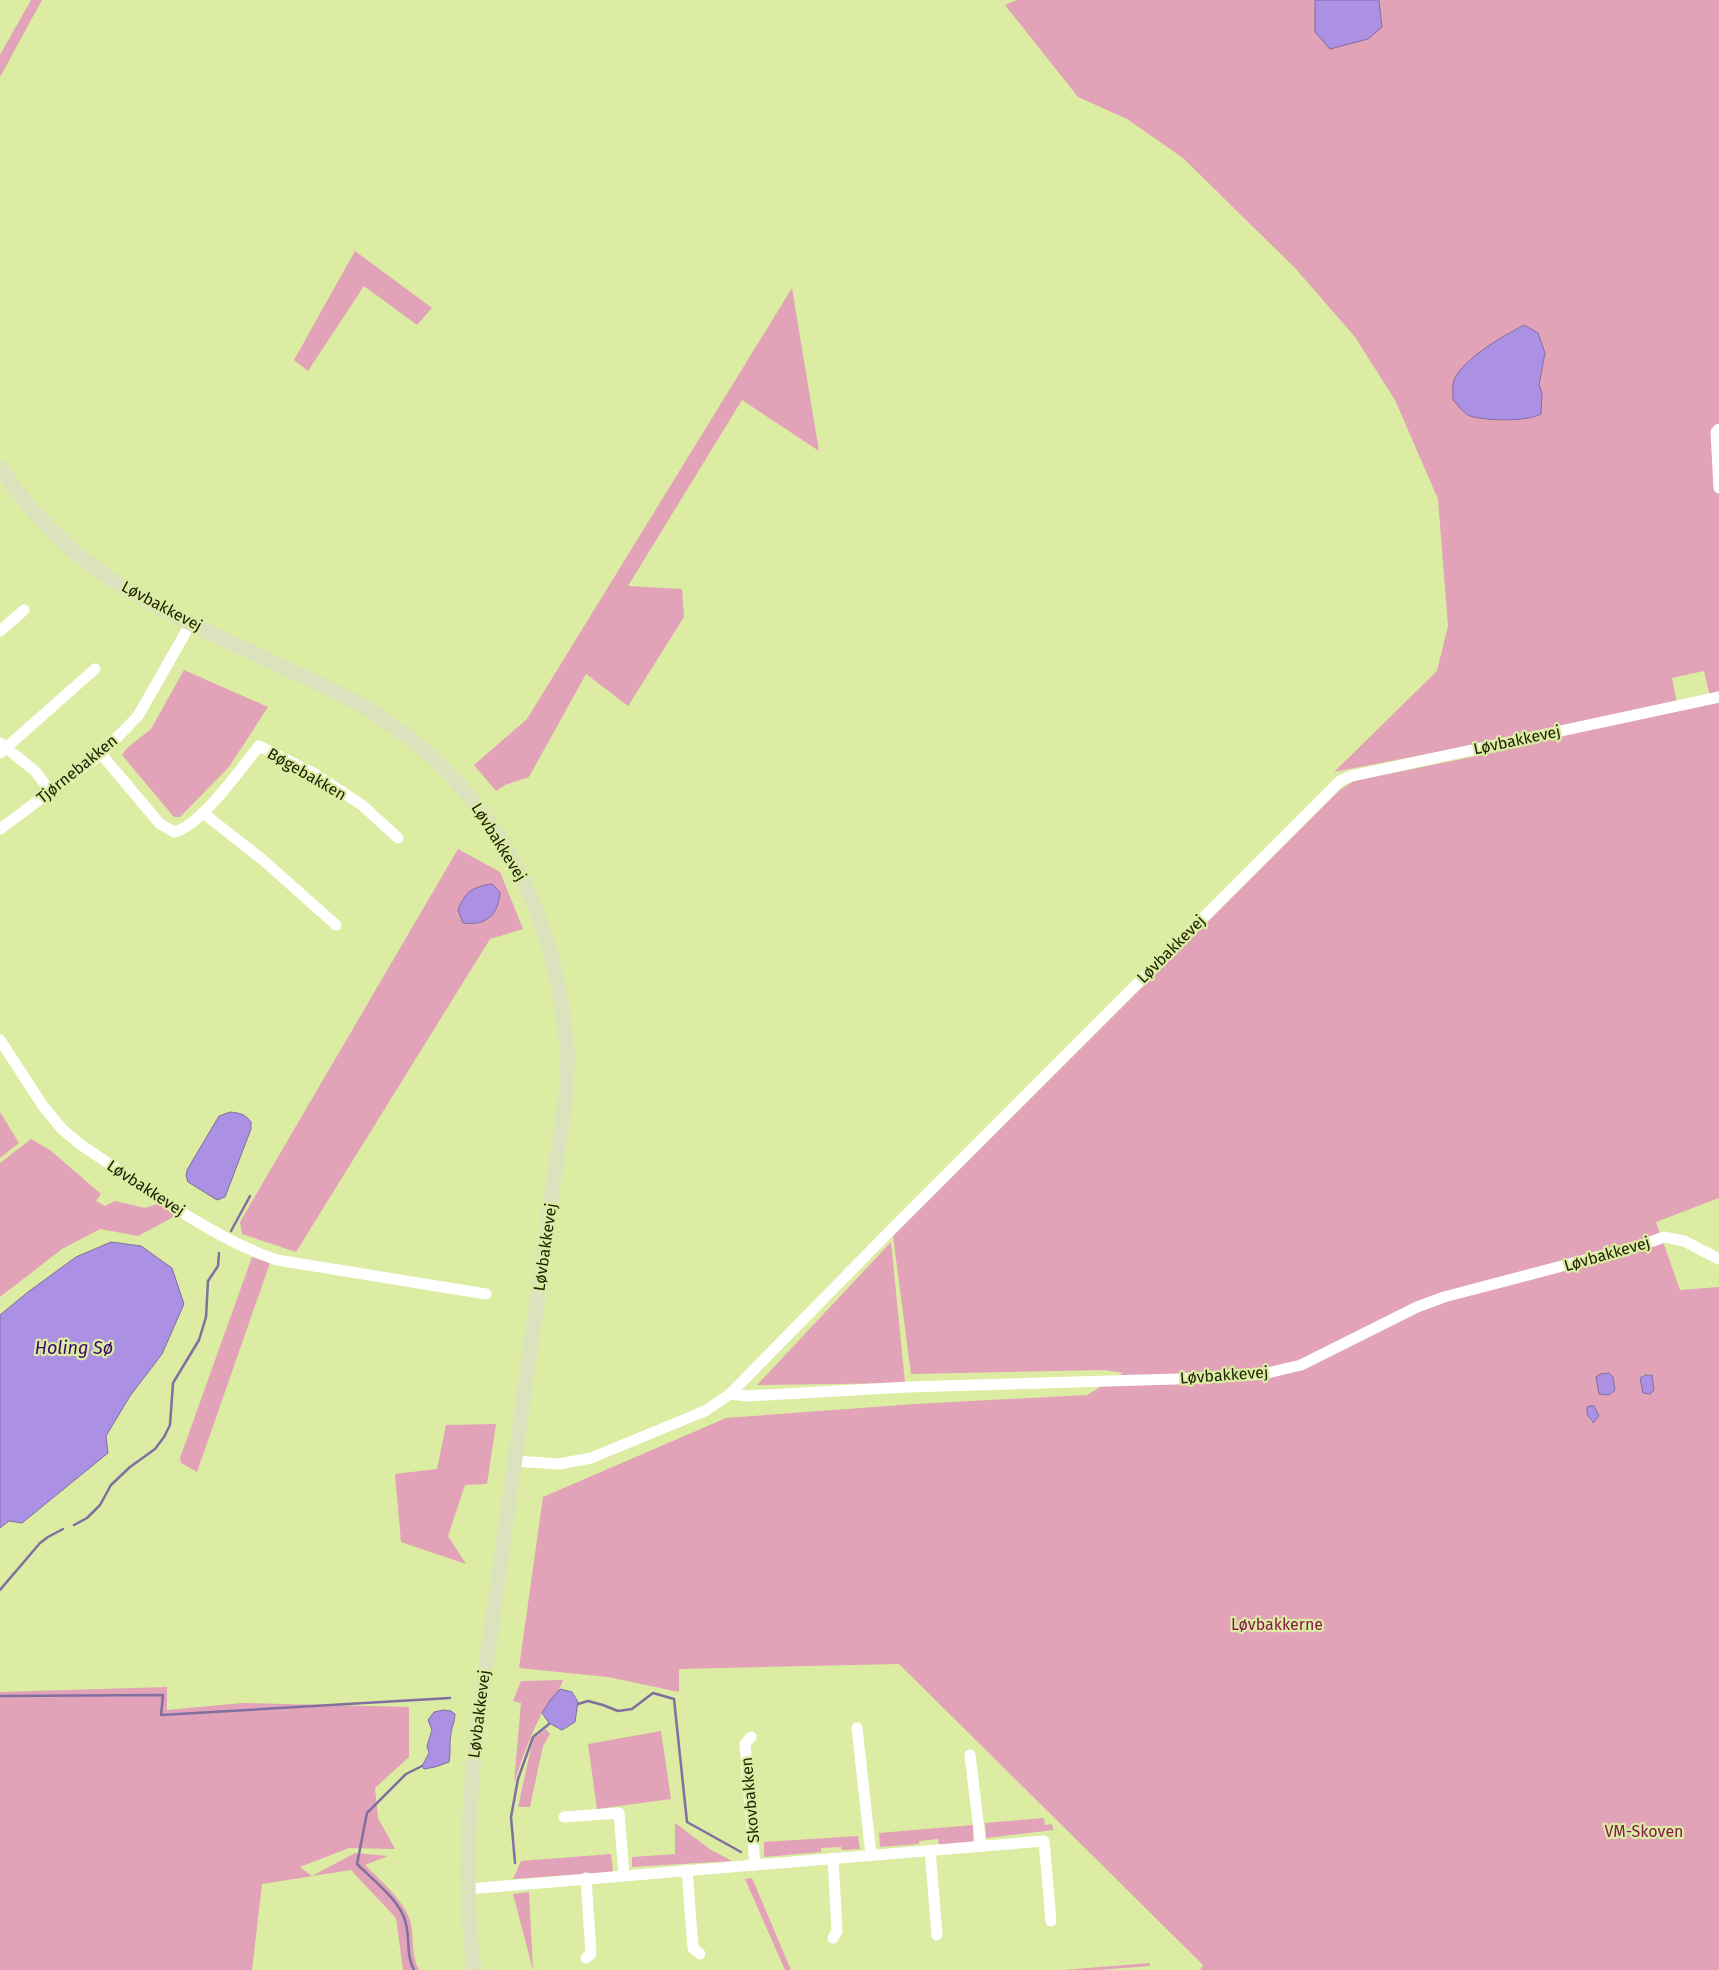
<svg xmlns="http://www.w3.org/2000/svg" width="1719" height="1970" font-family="'Fira Sans',sans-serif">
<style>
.green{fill:#e2a2b7;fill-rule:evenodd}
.water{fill:#ab90e3;stroke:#806fa0}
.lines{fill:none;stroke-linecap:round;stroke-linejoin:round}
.stream{stroke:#806fa0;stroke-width:2.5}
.street{stroke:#fff;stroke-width:11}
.secondary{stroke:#dce2be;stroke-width:15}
.labels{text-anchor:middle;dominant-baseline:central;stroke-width:4.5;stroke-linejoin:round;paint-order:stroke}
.street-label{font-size:16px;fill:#1c2104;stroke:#dceca2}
.park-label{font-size:16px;fill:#88184c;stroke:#dceca2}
.water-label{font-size:18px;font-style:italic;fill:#39076c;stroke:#dceca2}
</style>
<rect width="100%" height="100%" fill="#dceca2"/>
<g class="green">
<path d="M31,0H42L0,77V55Z"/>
<path d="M1017,0H1315V32L1382,27L1379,0H1719V1198L1656,1222L1680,1290L1719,1287V1970H1200L1203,1965L899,1664L679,1669V1692L608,1677L519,1668L543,1497L726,1418L915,1404L1087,1395L1123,1373L1104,1370L911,1374L893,1236L1340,790L1354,781L1501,751L1499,740L1334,772L1437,671L1448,626L1438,499L1395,400L1355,337L1296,269L1183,158L1127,119L1078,97L1005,5ZM1524,325L1545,353L1539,385L1467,364L1514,330ZM1704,671L1710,696L1677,703L1672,678ZM1650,1374L1653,1377V1383L1642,1391L1641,1376ZM1594,1406L1599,1416L1591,1423L1587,1414Z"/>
<path d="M355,251L432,308L417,325L364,286L308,371L294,360Z"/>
<path d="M792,288L819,451L742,400L628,586L682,589L684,617L628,706L586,674L529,777L505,785L496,791L474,765L527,719Z"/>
<path d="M184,670L268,707L229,767L180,817H174L122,755L127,748L151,729Z"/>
<path d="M458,849L500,872L523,929L490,939L296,1252L242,1234L240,1222Z"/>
<path d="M0,1112L19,1143L0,1158Z"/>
<path d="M31,1139L50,1150L101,1194L96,1201L105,1206L115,1201L145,1208L160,1203L177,1215L138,1236L100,1229L62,1249L0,1297V1163Z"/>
<path d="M891,1242L905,1383L757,1385Z"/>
<path d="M252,1257L270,1263L197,1472L181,1463L180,1458Z"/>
<path d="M496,1424L487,1484L465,1485L448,1536L466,1564L401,1542L395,1474L437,1469L446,1425Z"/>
<path d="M563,1680C559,1693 549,1702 542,1713C530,1736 522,1759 514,1783L521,1703L513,1701L521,1681Z"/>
<path d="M167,1687V1710L242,1703L409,1707V1757L375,1788L378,1818L395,1849L349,1848L300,1867L312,1876L355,1853L388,1856L365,1865C379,1879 407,1903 411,1924C414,1939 411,1956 419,1970H403L396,1918L351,1870L262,1884L252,1970H0V1692Z"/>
<path d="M546,1729L550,1734L543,1746L530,1807H518L533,1739Z"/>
<path d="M661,1731L671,1799L597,1809L588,1744Z"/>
<path d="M1044,1818L1045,1825L1052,1824L1053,1830L986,1838L985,1823Z"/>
<path d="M675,1823L711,1850L732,1861L632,1867V1857L675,1854Z"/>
<path d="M973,1825V1842L939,1845L938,1839L919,1841V1844L880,1847L879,1833Z"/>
<path d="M858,1836L860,1849L842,1850L841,1847L821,1848V1852L764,1857V1842Z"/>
<path d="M611,1854L613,1872L513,1879L521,1861Z"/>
<path d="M752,1878L791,1970H785L745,1879Z"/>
<path d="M529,1892L533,1970L513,1894Z"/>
<path d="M1150,1963V1966L1098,1970H1063Z"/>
</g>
<g class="water">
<path d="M1315,0H1379L1382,27L1368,39L1330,49L1315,32Z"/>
<path d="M1524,325L1538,333L1545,353L1539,385L1542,393L1541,414C1526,422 1487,421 1470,416C1464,414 1458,405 1453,400C1453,394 1452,386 1454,380C1464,358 1503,336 1524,325Z"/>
<path d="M492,884L500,892C498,915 487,926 463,923L458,910C465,891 473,887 492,884Z"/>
<path d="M230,1112C240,1113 245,1114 251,1122V1129L225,1197L217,1200L188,1182L186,1176L187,1170L219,1116Z"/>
<path d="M111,1242L141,1246L172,1268L184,1304L162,1354L130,1396L106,1436L108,1453L22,1523L9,1521L0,1528V1315L28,1292L76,1257Z"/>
<path d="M1609,1373L1613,1377L1615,1390L1609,1395L1599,1394L1596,1377L1600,1374Z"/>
<path d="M1645,1375H1652L1654,1390L1650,1394L1643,1393L1640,1378Z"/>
<path d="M1590,1406H1594L1599,1416L1593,1423L1587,1414V1407Z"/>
<path d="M560,1689L572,1692L578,1702L575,1722L562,1730L549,1723L542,1713L551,1699Z"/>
<path d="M443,1710L451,1711L455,1714C455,1722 452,1726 451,1733C449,1742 451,1752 449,1762L435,1767L424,1769L422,1766L429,1753L427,1746L432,1730L428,1720L434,1712Z"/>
</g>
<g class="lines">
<g class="stream">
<path d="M231,1231L250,1196"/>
<path d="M74,1525L87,1518L100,1505L111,1485L130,1467L155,1449L164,1437L170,1425L173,1383L199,1340L206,1317L208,1281L218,1266L219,1253"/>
<path d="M0,1590L40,1543L48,1537L63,1529"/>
<path d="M0,1696L163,1695L161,1715L450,1698"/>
<path d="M578,1704L588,1701L603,1705L618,1711L632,1709L653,1693L674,1699L687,1822L741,1852"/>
<path d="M515,1863L511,1817L518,1779L533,1737L549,1724"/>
<path d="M414,1970C406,1955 410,1940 406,1924C402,1902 373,1880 357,1864L367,1813L406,1774L422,1766"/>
</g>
<g class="street">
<path d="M1719,429L1716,432L1719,488"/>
<path d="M0,631L24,610"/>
<path d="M0,743L35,771L51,792"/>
<path d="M0,753L95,669"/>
<path d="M101,754L160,824L174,832C200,827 241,768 259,746L315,774L362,805L398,838"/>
<path d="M203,813L263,860L336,925"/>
<path d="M0,829L101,754L138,716L191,623"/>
<path d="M0,1040L43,1106L62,1129L81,1145C142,1185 209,1237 277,1260L486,1294"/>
<path d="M730,1394L748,1396L908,1387L1175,1379L1263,1374L1301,1365L1417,1307L1444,1297L1642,1245L1664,1237L1684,1241L1719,1259"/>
<path d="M515,1461L559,1464L591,1458L705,1411L730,1394L890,1231L1340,781L1351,776L1719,697"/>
<path d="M857,1728L871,1855"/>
<path d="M751,1737L745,1744L755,1865"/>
<path d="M970,1755L981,1846"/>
<path d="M564,1817L619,1813L624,1875"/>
<path d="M930,1850L937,1935"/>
<path d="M833,1858L837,1931L833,1938"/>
<path d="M687,1870L693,1948L700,1954"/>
<path d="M468,1889L1044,1841L1051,1921"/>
<path d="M586,1958L591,1954L586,1878"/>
</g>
<path class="secondary" d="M0,467C20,497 44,525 71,549C135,604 218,635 293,672C313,681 334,690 354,701C486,776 555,900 567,1049C568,1064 566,1079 566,1094L475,1745C468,1820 464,1895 474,1970"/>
</g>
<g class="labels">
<g class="street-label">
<text transform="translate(162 606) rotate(28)">Løvbakkevej</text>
<text transform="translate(1517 740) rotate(-12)">Løvbakkevej</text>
<text transform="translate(77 769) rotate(-39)">Tjørnebakken</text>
<text transform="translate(307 774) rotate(30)">Bøgebakken</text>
<text transform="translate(499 842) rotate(58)">Løvbakkevej</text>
<text transform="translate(1171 949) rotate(-45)">Løvbakkevej</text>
<text transform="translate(146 1188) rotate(33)">Løvbakkevej</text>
<text transform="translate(545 1247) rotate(-82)">Løvbakkevej</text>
<text transform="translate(1607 1254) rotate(-16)">Løvbakkevej</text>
<text transform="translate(1224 1375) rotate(-4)">Løvbakkevej</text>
<text transform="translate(479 1714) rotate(-83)">Løvbakkevej</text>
<text transform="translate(750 1800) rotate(-95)">Skovbakken</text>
</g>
<g class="park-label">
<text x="1277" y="1624">Løvbakkerne</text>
<text x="1644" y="1831">VM-Skoven</text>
</g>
<g class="water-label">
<text x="74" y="1348">Holing Sø</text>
</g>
</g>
</svg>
